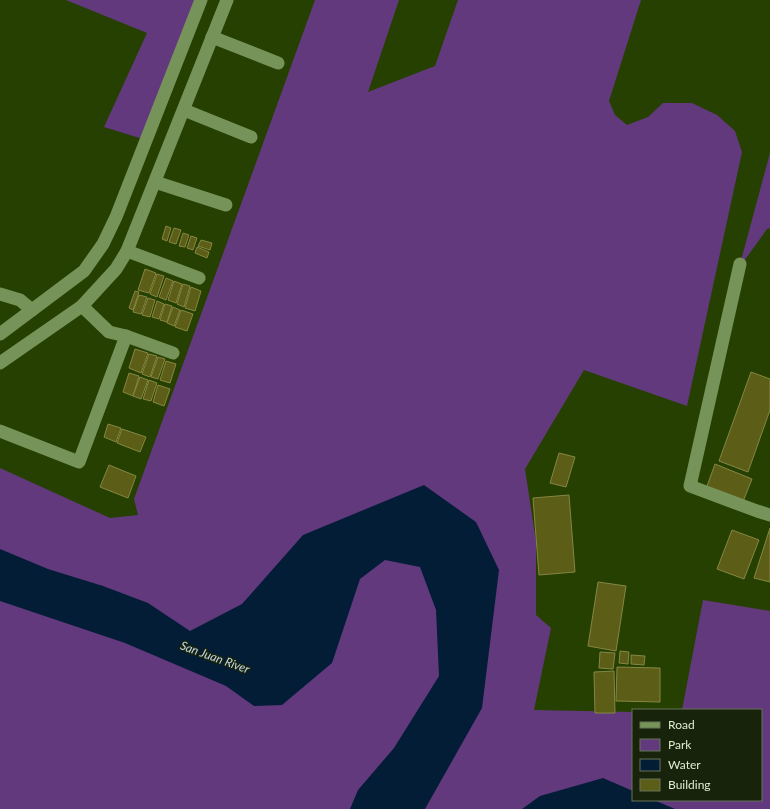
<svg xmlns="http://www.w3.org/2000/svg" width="770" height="809" font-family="Lato,sans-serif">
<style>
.green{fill:#63397e}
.water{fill:#031d37}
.building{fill:#5c5d16;stroke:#858743}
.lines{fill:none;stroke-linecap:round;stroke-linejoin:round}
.street{stroke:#769459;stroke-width:13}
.labels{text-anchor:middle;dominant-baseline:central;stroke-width:3;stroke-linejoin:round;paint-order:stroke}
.water-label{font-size:12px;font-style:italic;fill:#c3d7ec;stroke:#17230b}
</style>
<rect width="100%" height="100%" fill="#264001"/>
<g class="green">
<path d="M66,0H201L146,140L104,127L147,33Z"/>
<path d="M315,0H399L368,92L435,66L458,0H641L609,101L615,115L627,125L648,117L663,103H692L717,115L735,131L742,152L687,406L584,370L525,469L536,542V615L551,628L534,710L633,712V800H761V710H682L703,600L770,611V809H0V468L110,518L138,515L134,499Z"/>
<path d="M770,153V228L767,229L739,268Z"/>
</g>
<g class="water">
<path d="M424,485L476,522L499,570L482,708L425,809H350L358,790L394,748L439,676L436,610L420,567L385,560L360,579L332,663L282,705L254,706L226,686L125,643L0,601V549L48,569L103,586L148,603L190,631L242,604L303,535Z"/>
<path d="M603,778L633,791V800H654L675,809H522L540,796Z"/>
</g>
<g class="building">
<path d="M166,226L171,228L167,241L162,239Z"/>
<path d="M174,228L181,230L176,244L169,242Z"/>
<path d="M183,233L189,235L185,247L179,246Z"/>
<path d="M191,236L197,238L193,250L187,248Z"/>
<path d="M201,240L212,243L210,250L198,246Z"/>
<path d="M197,247L209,252L207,258L195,253Z"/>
<path d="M145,269L156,273L149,293L138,290Z"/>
<path d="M157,274L164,276L157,297L150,294Z"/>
<path d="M166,278L173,281L166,300L159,297Z"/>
<path d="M174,281L182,284L176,303L168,300Z"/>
<path d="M183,284L190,286L184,307L177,304Z"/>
<path d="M191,287L201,291L195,311L185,308Z"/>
<path d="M135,291L139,292L133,310L129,308Z"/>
<path d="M139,295L147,297L141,314L133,312Z"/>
<path d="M148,298L155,300L150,317L142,315Z"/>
<path d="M157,301L164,304L159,319L152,317Z"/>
<path d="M165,304L172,306L167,322L160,320Z"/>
<path d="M173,307L180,310L174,326L167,323Z"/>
<path d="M181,310L193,314L187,331L175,327Z"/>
<path d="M135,349L148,353L141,373L129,368Z"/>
<path d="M149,354L157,356L150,377L142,374Z"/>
<path d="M158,357L165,359L158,379L151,377Z"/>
<path d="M166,361L176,364L170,383L160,380Z"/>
<path d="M751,372L770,379V410L748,472L719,461Z"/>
<path d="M129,373L139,376L133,396L123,392Z"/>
<path d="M140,377L148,380L141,399L133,396Z"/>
<path d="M149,380L157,383L151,401L143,399Z"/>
<path d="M158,385L170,389L164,406L153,402Z"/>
<path d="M108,424L121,428L116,442L104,437Z"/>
<path d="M122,429L146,437L140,452L117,443Z"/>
<path d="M559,453L575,457L566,487L550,483Z"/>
<path d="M715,464L752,479L742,504L706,489Z"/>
<path d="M109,465L136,476L128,498L100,487Z"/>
<path d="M569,495L575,572L539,575L533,498Z"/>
<path d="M770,528V582L754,578Z"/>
<path d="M732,530L759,540L744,579L717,569Z"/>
<path d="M598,582L626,586L616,651L588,646Z"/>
<path d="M620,651L629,652L628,664L619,663Z"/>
<path d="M600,652L615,653L613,669L599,668Z"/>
<path d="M631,655L645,656L644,665L631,664Z"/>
<path d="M617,667L660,668V702L616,701Z"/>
<path d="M614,671L615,713H595L594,672Z"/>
</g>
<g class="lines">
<g class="street">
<path d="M212,37L278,63"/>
<path d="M184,110L251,137"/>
<path d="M155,182L226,205"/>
<path d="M127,251L199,278"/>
<path d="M740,264L690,486L757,511L770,515"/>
<path d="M0,294L20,300L32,310"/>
<path d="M82,306L109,332L126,336L173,353"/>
<path d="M0,334L84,271L103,244L116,217L201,0"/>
<path d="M0,363L82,306L116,269L127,251L227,0"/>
<path d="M0,431L79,462L126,336"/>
</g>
</g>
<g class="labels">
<g class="water-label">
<text transform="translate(215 657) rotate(20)">San Juan River</text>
</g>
</g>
<rect x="632" y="709" width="130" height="92" fill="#17230b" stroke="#667459"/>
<rect x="640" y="722" width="20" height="6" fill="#769459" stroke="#667459"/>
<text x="668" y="729" font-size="12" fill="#ddeecf">Road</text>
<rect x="640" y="739" width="20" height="12" fill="#63397e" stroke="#667459"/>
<text x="668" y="749" font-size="12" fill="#ddeecf">Park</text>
<rect x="640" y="759" width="20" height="12" fill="#031d37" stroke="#667459"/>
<text x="668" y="769" font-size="12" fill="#ddeecf">Water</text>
<rect x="640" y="779" width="20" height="12" fill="#5c5d16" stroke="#667459"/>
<text x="668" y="789" font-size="12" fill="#ddeecf">Building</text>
</svg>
